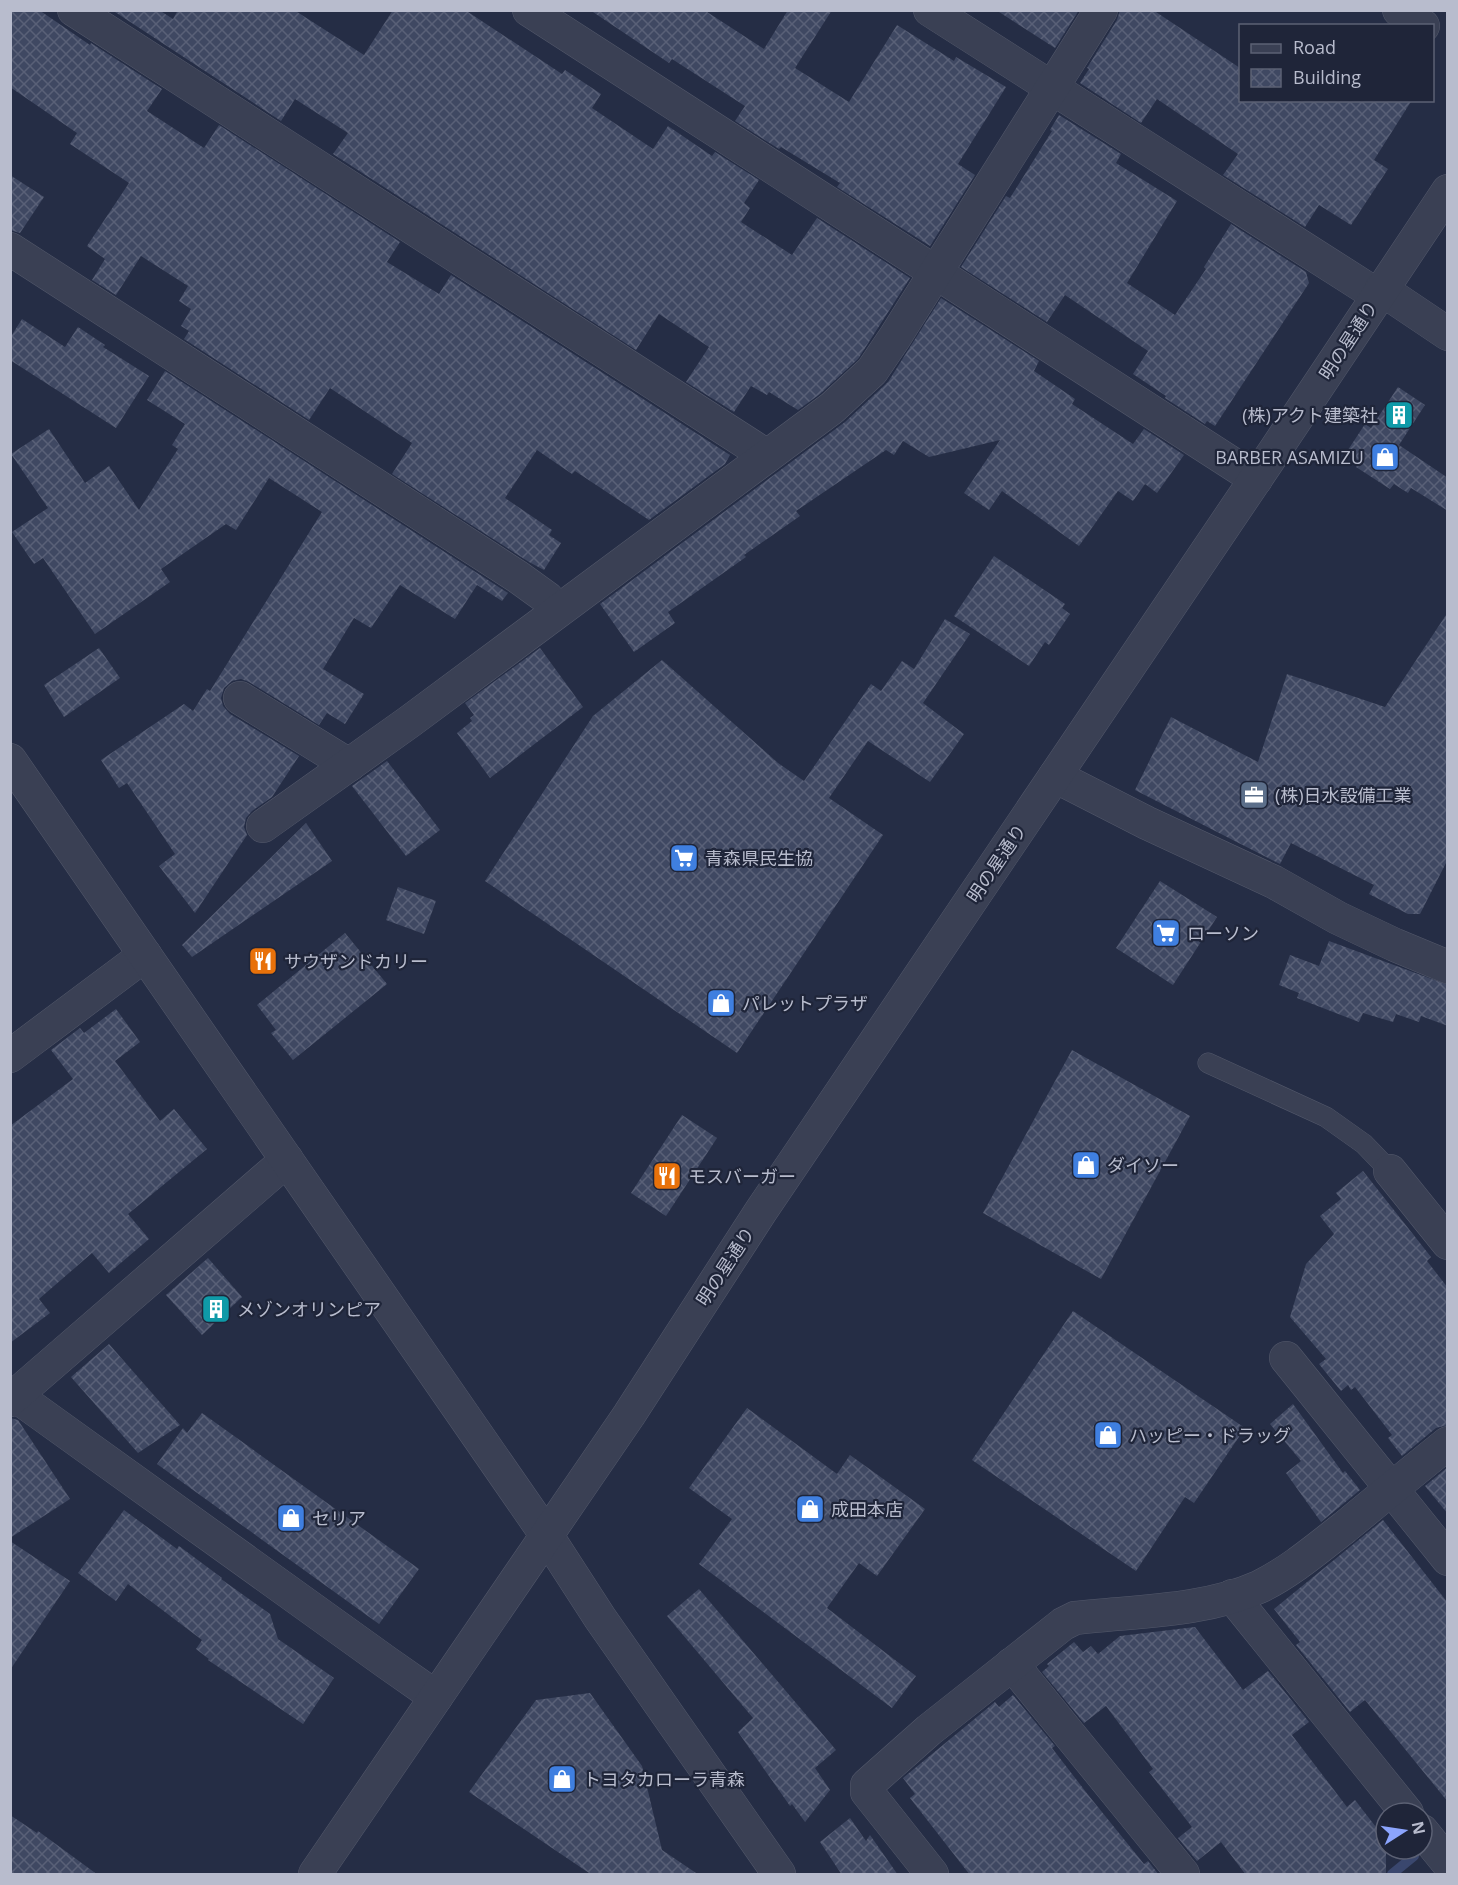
<svg xmlns="http://www.w3.org/2000/svg" width="1458" height="1885" font-family="'Open Sans','Noto Sans JP',sans-serif">
<style>
.lines{fill:none;stroke-linecap:round;stroke-linejoin:round}
.stream{stroke:#3a476e;stroke-width:10}
.building{fill:url(#building-cross-hatch)}
.service-casing{stroke:#53586b;stroke-width:21}
.minor-casing{stroke:#53586b;stroke-width:34}
.tertiary-casing{stroke:#53586b;stroke-width:34}
.service{stroke:#3a4054;stroke-width:20}
.minor{stroke:#3a4054;stroke-width:33}
.tertiary{stroke:#3a4054;stroke-width:33}
.labels{text-anchor:middle;dominant-baseline:central;stroke-width:4.5;stroke-linejoin:round;paint-order:stroke}
.street-label{font-size:18px;fill:#b8bccd;stroke:#1f2539}
.poi-label{font-size:18px;fill:#b8bccd;stroke:#1f2539;text-anchor:start}
</style>
<defs>
<pattern id="building-cross-hatch" width="8" height="8" patternUnits="userSpaceOnUse" patternTransform="scale(1.5)"><rect width="8" height="8" fill="#3f4862"/><path d="M0 0l8 8M0 8l8-8" fill="none" stroke="#596077"/></pattern>
</defs>
<rect width="100%" height="100%" fill="#252d45"/>
<g class="lines">
<path class="stream" d="M1392,1874L1414,1856"/>
</g>
<g class="building">
<path d="M10,10H39L90,45L91,43L162,89L147,111L204,148L219,125L400,242L387,262L439,294L451,275L730,455L725,464L649,520L575,471L572,474L537,450L505,498L552,530L549,535L561,543L544,570L529,562L392,474L412,443L330,388L309,420L184,339L189,331L181,326L191,309L179,301L188,286L141,256L116,295L92,280L105,259L87,246L129,183L70,144L77,133L10,87Z"/>
<path d="M112,10H159L173,19L178,10H294L364,55L393,10H465L562,74L565,70L601,94L592,108L653,149L668,126L712,156L715,152L759,180L744,203L750,208L741,222L792,255L817,218L910,278L858,359L820,394L798,410L769,392L767,395L751,386L734,412L686,382L709,347L659,314L636,350L333,154L348,133L295,99L281,121Z"/>
<path d="M590,10H704L764,49L788,10H832L795,68L849,102L897,25L954,61L956,57L1006,87L958,164L975,175L930,246L837,187L840,183L781,147L779,149L735,121L745,106L672,59L669,63Z"/>
<path d="M996,10H1079L1055,48Z"/>
<path d="M1120,10H1153L1240,68V100H1412L1374,160L1388,169L1351,225L1319,205L1305,227L1223,175L1238,154L1157,99L1141,123L1080,83L1089,69L1087,68L1117,20Z"/>
<path d="M1059,115L1121,154L1116,163L1177,201L1127,283L1175,315L1206,269L1204,267L1231,224L1306,272L1309,283L1215,426L1207,421L1205,424L1165,398L1166,396L1133,374L1148,351L1065,295L1047,322L961,267L1006,196L1010,198L1052,131L1050,130Z"/>
<path d="M10,175L44,197L20,233L10,230Z"/>
<path d="M941,298L1039,361L1034,371L1075,399L1072,404L1133,444L1144,429L1184,455L1157,493L1145,484L1133,501L1118,491L1079,546L1002,491L989,510L964,493L1000,440L929,457L903,441L894,455L886,450L796,511L800,516L744,555L746,557L668,612L675,623L634,652L600,604L845,422L888,382Z"/>
<path d="M22,319L65,347L78,327L105,345L103,347L149,376L116,428L10,360V338Z"/>
<path d="M165,371L508,593L502,601L477,585L455,619L400,585L371,628L354,618L323,669L364,694L345,724L327,713L319,725L249,682L241,679L232,681L224,688L221,698L223,706L230,714L299,756L272,797L252,811L246,818L244,827L247,835L195,913L159,866L175,854L127,783L119,788L101,760L184,704L193,711L207,689L210,691L322,512L269,478L236,530L226,524L161,569L170,582L95,634L43,558L34,564L12,532L48,508L11,454L49,429L85,483L109,466L139,510L178,449L172,445L185,424L147,400Z"/>
<path d="M1398,387L1425,405L1399,445L1448,478V511L1411,488L1408,493L1394,484L1390,489L1356,467L1359,461L1346,453L1365,424L1371,428Z"/>
<path d="M994,556L1065,604L1062,608L1070,614L1049,645L1045,642L1029,666L954,616Z"/>
<path d="M1448,612V859L1420,914H1408L1369,894L1374,885L1291,843L1280,864L1135,790L1171,717L1258,762L1287,674L1385,707Z"/>
<path d="M945,619L970,634L923,703L964,734L930,782L868,741L829,798L883,835L737,1053L485,881L593,716L662,660L778,763L804,781L871,684L881,691L902,661L914,669Z"/>
<path d="M99,648L120,678L64,717L44,685Z"/>
<path d="M540,648L583,707L490,778L457,733L472,721L470,718L474,715L465,703Z"/>
<path d="M387,761L440,830L406,856L352,786Z"/>
<path d="M306,823L332,861L192,957L182,945Z"/>
<path d="M1160,881L1217,917L1173,985L1116,948Z"/>
<path d="M398,887L436,901L424,934L386,920Z"/>
<path d="M345,933L387,984L293,1060L271,1033L276,1030L257,1005Z"/>
<path d="M1329,941L1448,985V1026L1421,1016L1419,1022L1396,1014L1393,1022L1363,1013L1359,1022L1297,998L1299,993L1279,985L1290,955L1319,966Z"/>
<path d="M116,1009L140,1042L115,1061L160,1121L174,1109L207,1149L128,1214L149,1239L109,1273L92,1253L39,1299L50,1313L10,1343V1126L73,1079L51,1050L80,1028L84,1033Z"/>
<path d="M1072,1050L1190,1116L1101,1279L983,1213Z"/>
<path d="M682,1115L717,1138L666,1216L631,1193Z"/>
<path d="M1363,1171L1431,1257L1427,1261L1448,1288V1425L1436,1428L1402,1456L1388,1438L1392,1435L1355,1387L1351,1390L1348,1385L1341,1391L1319,1364L1326,1359L1290,1317L1306,1264L1334,1234L1320,1216L1341,1199L1336,1193Z"/>
<path d="M208,1258L242,1297L202,1335L166,1295Z"/>
<path d="M1073,1311L1245,1428L1194,1503L1185,1497L1136,1571L972,1460Z"/>
<path d="M109,1344L180,1425L138,1453L71,1377Z"/>
<path d="M1293,1404L1343,1473L1345,1471L1360,1490L1321,1522L1286,1473L1301,1461L1270,1424Z"/>
<path d="M747,1408L837,1474L850,1455L925,1509L877,1576L859,1563L827,1608L916,1676L892,1708L699,1564L732,1519L689,1488Z"/>
<path d="M202,1413L419,1569L379,1624L157,1464L183,1428L187,1433Z"/>
<path d="M10,1418L18,1420L70,1499L10,1538Z"/>
<path d="M1448,1467V1514L1425,1486Z"/>
<path d="M124,1510L177,1549L179,1546L222,1578L221,1579L270,1614L278,1639L334,1678L303,1724L208,1660L209,1659L196,1649L202,1640L128,1584L116,1601L78,1573Z"/>
<path d="M1383,1520L1448,1603V1802L1365,1700L1350,1712L1296,1645L1300,1642L1274,1609Z"/>
<path d="M10,1541L70,1581L10,1670Z"/>
<path d="M699,1589L836,1750L815,1768L830,1790L805,1822L792,1804L790,1806L738,1732L753,1718L667,1616Z"/>
<path d="M1195,1627L1243,1690L1268,1671L1309,1722L1292,1735L1347,1807L1355,1800L1386,1840V1875H1246L1221,1842L1197,1861L1178,1838L1192,1827L1149,1772L1153,1769L1106,1706L1084,1723L1042,1672L1049,1666L1047,1664L1074,1642L1083,1652L1091,1646L1098,1654L1120,1636Z"/>
<path d="M590,1693L642,1766L662,1850L699,1875H592L469,1792L536,1700Z"/>
<path d="M1013,1695L1055,1746L1052,1748L1089,1796L1144,1864L1148,1861L1159,1875H970L910,1798L915,1794L903,1778L995,1702L999,1707Z"/>
<path d="M10,1815L37,1833L38,1831L98,1875H10Z"/>
<path d="M850,1818L866,1841L870,1835L898,1875H842L820,1842Z"/>
</g>
<g class="lines">
<g class="service-casing">
<path id="service" d="M1208,1063L1326,1117L1364,1144L1390,1171"/>
</g>
<g class="minor-casing">
<g id="minor">
<path d="M74,10L767,456"/>
<path d="M529,10L1256,479"/>
<path d="M930,10L1377,295"/>
<path d="M1399,10L1423,26"/>
<path d="M10,249L518,577L547,598L558,610"/>
<path d="M1381,289L1448,334"/>
<path d="M240,698L349,765"/>
<path d="M1055,776L1147,823L1274,882L1338,918L1395,945L1448,967"/>
<path d="M263,826L409,722L832,408L872,371L895,337L1101,10"/>
<path d="M10,1056L145,955"/>
<path d="M1390,1171L1448,1243"/>
<path d="M1286,1358L1448,1559"/>
<path d="M16,1396L386,1662L436,1697"/>
<path d="M10,1400L287,1160"/>
<path d="M1232,1596L1407,1813"/>
<path d="M1012,1664L1183,1874"/>
<path d="M1422,1831L1448,1863"/>
<path d="M932,1874L867,1792V1785L929,1730L1063,1624L1075,1618C1135,1611 1203,1612 1259,1587C1290,1572 1318,1548 1345,1527C1379,1499 1413,1471 1448,1443"/>
</g>
</g>
<g class="tertiary-casing">
<g id="tertiary">
<path d="M10,760L547,1536L600,1618L779,1874"/>
<path d="M315,1874L629,1415L761,1211L1276,449L1448,191"/>
</g>
</g>
<use href="#service" class="service"/>
<use href="#minor" class="minor"/>
<use href="#tertiary" class="tertiary"/>
</g>
<defs>
<g id="building-square" transform="scale(1.5)"><rect x="-9" y="-9" width="18" height="18" rx="4" fill="#0f9aa8" stroke="#1f2539"/><path d="M-4-6H4V6H1V3H-1V6H-4ZM-2.5-4.3h1.7v1.8h-1.7ZM.8-4.3h1.7v1.8H.8ZM-2.5-1h1.7V.8h-1.7ZM.8-1h1.7V.8H.8Z" fill="#fff"/></g>
<g id="shop-square" transform="scale(1.5)"><rect x="-9" y="-9" width="18" height="18" rx="4" fill="#3f7fe0" stroke="#1f2539"/><path d="M-5-2.5h2.3a2.7 3.5 0 0 1 5.4 0H5L5.5 6h-11ZM-1.5-2.5h3a1.5 2.3 0 0 0-3 0Z" fill="#fff"/></g>
<g id="office-square" transform="scale(1.5)"><rect x="-9" y="-9" width="18" height="18" rx="4" fill="#5c6f8a" stroke="#1f2539"/><path d="M-6-3h4V-5.5h4V-3h4V5H-6ZM-1-4.5V-3h2v-1.5ZM-6 0V1H6V0Z" fill="#fff"/></g>
<g id="supermarket-square" transform="scale(1.5)"><rect x="-9" y="-9" width="18" height="18" rx="4" fill="#3f7fe0" stroke="#1f2539"/><path d="M-6-5.5h2.5l.6 2H6L4.5 2H-2.5L-4.4-4H-6ZM-1.5 3.2a1.3 1.3 0 1 0 .1 0ZM3 3.2a1.3 1.3 0 1 0 .1 0Z" fill="#fff"/></g>
<g id="restaurant-square" transform="scale(1.5)"><rect x="-9" y="-9" width="18" height="18" rx="4" fill="#e8710a" stroke="#1f2539"/><path d="M-5-6h1v4h1v-4h1v4h1v-4h1v5L-1.5 .5V6h-2V.5L-5-1ZM5-6V6H3V1.5H1.5Q1.5-4 5-6Z" fill="#fff"/></g>
</defs>
<g fill-rule="evenodd">
<use href="#building-square" x="1399" y="415"/>
<use href="#shop-square" x="1385" y="457"/>
<use href="#office-square" x="1254" y="795"/>
<use href="#supermarket-square" x="684" y="858"/>
<use href="#supermarket-square" x="1166" y="933"/>
<use href="#restaurant-square" x="263" y="961"/>
<use href="#shop-square" x="721" y="1003"/>
<use href="#shop-square" x="1086" y="1165"/>
<use href="#restaurant-square" x="667" y="1176"/>
<use href="#building-square" x="216" y="1309"/>
<use href="#shop-square" x="1108" y="1435"/>
<use href="#shop-square" x="810" y="1509"/>
<use href="#shop-square" x="291" y="1518"/>
<use href="#shop-square" x="562" y="1779"/>
</g>
<g class="labels">
<g class="street-label">
<text transform="translate(1348 340) rotate(-57)">明の星通り</text>
<text transform="translate(996 863) rotate(-56)">明の星通り</text>
<text transform="translate(725 1266) rotate(-57)">明の星通り</text>
</g>
<g class="poi-label">
<text x="1378" y="415" text-anchor="end">(株)アクト建築社</text>
<text x="1364" y="457" text-anchor="end">BARBER ASAMIZU</text>
<text x="1275" y="795">(株)日水設備工業</text>
<text x="705" y="858">青森県民生協</text>
<text x="1187" y="933">ローソン</text>
<text x="284" y="961">サウザンドカリー</text>
<text x="742" y="1003">パレットプラザ</text>
<text x="1107" y="1165">ダイソー</text>
<text x="688" y="1176">モスバーガー</text>
<text x="237" y="1309">メゾンオリンピア</text>
<text x="1129" y="1435">ハッピー・ドラッグ</text>
<text x="831" y="1509">成田本店</text>
<text x="312" y="1518">セリア</text>
<text x="583" y="1779">トヨタカローラ青森</text>
</g>
</g>
<rect width="1458" height="1885" fill="none" stroke="#b8bccd" stroke-width="24"/>
<rect x="1239" y="24" width="195" height="78" fill="#1f2539" stroke="#5c6174" stroke-width="1.5"/>
<rect x="1251" y="44" width="30" height="9" fill="#3a4054" stroke="#5c6174" stroke-width="1.5"/>
<text x="1293" y="54" font-size="18" fill="#b8bccd">Road</text>
<rect x="1251" y="69" width="30" height="18" fill="url(#building-cross-hatch)" stroke="#5c6174" stroke-width="1.5"/>
<text x="1293" y="84" font-size="18" fill="#b8bccd">Building</text>
<g transform="translate(1404 1831) rotate(78)"><circle r="28" fill="#1f2539" stroke="#5c6174" stroke-width="1.5"/>
<path d="M0-4.5L10 22L0 15L-10 22Z" fill="#8ca5fe"/>
<text y="-9" font-size="16" font-weight="bold" text-anchor="middle" fill="#b8bccd">N</text>
</g>
</svg>
